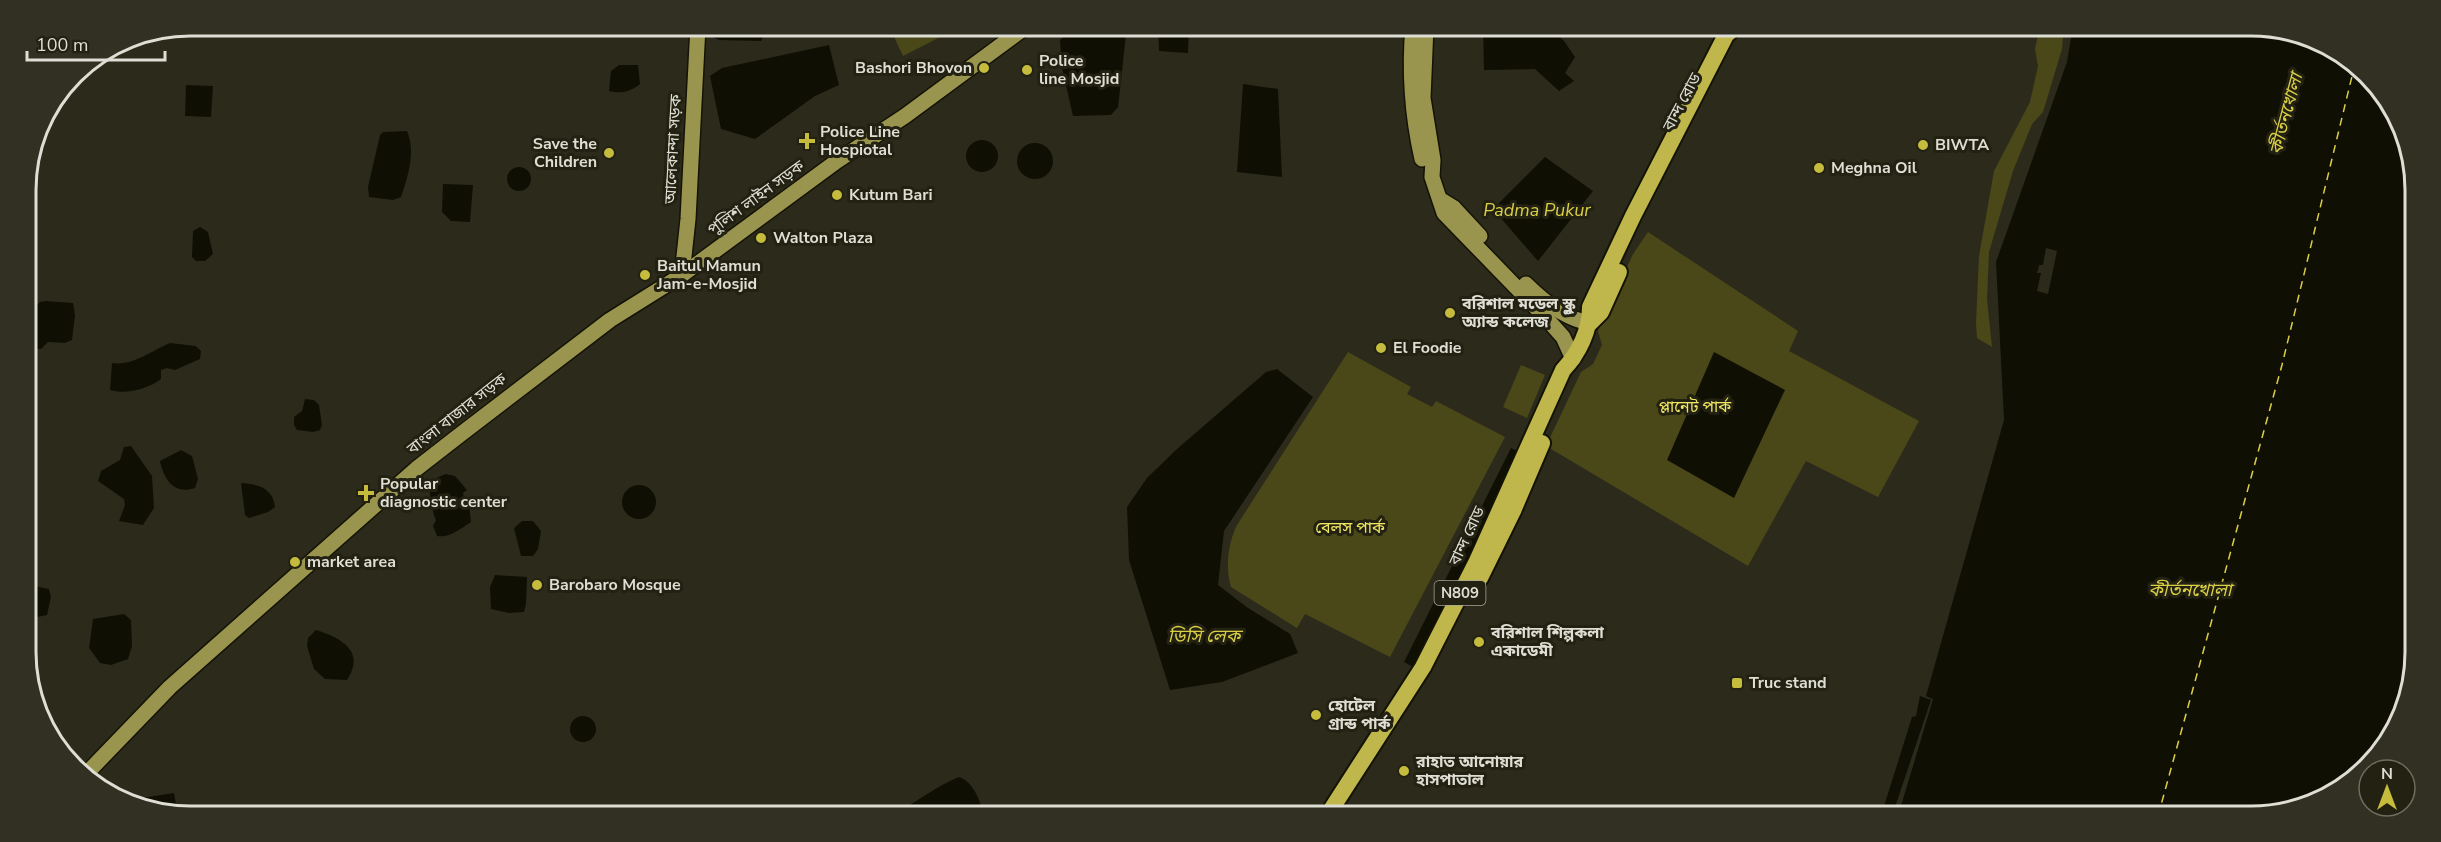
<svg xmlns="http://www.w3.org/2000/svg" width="2441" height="842" font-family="'Nunito Sans','Noto Sans Bengali',sans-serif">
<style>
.green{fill:#4a4719}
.water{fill:#100f04}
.pier{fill:#2c2b1b}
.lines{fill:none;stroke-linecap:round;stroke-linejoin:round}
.ferry{stroke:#d9cf46;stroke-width:1.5;stroke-dasharray:8 6;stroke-linecap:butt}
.major-casing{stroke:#141305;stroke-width:18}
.highway-casing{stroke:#141305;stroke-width:20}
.major{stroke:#9a954e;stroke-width:15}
.highway{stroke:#bfb74c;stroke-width:16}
.poi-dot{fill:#c5bc3d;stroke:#222112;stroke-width:2}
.labels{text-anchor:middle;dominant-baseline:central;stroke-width:6;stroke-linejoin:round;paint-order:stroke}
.shield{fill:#222112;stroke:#a6a59a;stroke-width:1.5}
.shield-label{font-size:15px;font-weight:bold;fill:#deded4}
.poi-label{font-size:16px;font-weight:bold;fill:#deded4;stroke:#222112;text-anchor:start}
.street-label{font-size:16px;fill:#deded4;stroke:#222112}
.park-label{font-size:16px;fill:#f0e762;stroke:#222112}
.water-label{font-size:18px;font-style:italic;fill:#d9cf46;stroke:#222112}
.rim{fill:none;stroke:#deded4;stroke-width:3}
</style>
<rect width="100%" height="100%" fill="#2c2b1b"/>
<g class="green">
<path d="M889,26H962L903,56Z"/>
<path d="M2040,26H2064L2062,49L2043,112L2032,124L2013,171L1989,252L1987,299L1992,347L1977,338L1976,323L1979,256L1994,171L2030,102L2038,66L2035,49Z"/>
<path d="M1648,232L1798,331L1789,351L1919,421L1878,497L1806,461L1748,566L1546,446L1581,372L1593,364L1602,345L1598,331L1633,254Z"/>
<path d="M1348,352L1411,387L1407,394L1432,407L1436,401L1505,437L1390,657L1305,614L1297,628L1231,587C1225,568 1228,543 1237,525Z"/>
<path d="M1521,365L1545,375L1527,418L1503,407Z"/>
</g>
<g class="water">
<path d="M709,26H769L761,41L719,40L710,36Z"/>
<path d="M1073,26H1127L1118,107L1111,115L1073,116L1062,68L1060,40Z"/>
<path d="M1158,26H1189L1188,53L1159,51Z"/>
<path d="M1483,26H1548L1564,41L1575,57L1565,73L1574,81L1559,91L1535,69L1484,70Z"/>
<path d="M2073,26H2251L2304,34L2375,82L2414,168L2415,652L2407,705L2351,782L2261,816H1898L1933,699L1926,696L2004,420L1996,262L2067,62Z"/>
<path d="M829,45L839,85L815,96L755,139L721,129L710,76L722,68Z"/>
<path d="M619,65H638L640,84C630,92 621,94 609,91L611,71Z"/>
<path d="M1243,84L1278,89L1282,177L1237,172Z"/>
<path d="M186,85L213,86L211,117L185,116Z"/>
<path d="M407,131C416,152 408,176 401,197L393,200L369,197L368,187L380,135L383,132Z"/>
<circle cx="982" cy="156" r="16"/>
<circle cx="1035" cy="161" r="18"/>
<path d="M1545,157L1593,191L1538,261L1493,209Z"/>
<circle cx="519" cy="179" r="12"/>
<path d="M443,184L473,185L470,222L451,221L442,212Z"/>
<path d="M200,227L208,232L213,254L205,261H196L192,257L193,231Z"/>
<path d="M46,301L73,303L75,315L72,340L65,343L48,342L41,349H32L29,343L32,309L40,302Z"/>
<path d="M170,343L196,346L201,351L200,359L175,370L167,368L161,370V379C148,389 126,395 110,390L112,363C133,366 151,351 170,343Z"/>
<path d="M1714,352L1785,390L1734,498L1667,460Z"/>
<path d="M1277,369L1313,397L1224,531L1218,585L1248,608L1290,634L1298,653L1222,682L1170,690L1129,560L1127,507L1147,478L1177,449L1266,372Z"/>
<path d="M305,399L314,400L319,405L322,425L320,430L313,432L297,430L294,425V417L302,411Z"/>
<path d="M131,446L152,476L154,508L143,525L119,521L125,505L124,499L98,481L101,471L120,460L124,447Z"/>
<path d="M1511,448L1520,452L1415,668L1404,662Z"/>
<path d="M181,450L192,456L198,479L195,488C174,495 164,480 160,461Z"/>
<path d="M446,474L455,476L467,490L463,493L465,504L469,505L471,522C460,529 450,538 437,536L433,526L436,520C433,514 433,511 432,505C429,489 425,481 446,474Z"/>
<path d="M241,483C258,484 273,488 275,507L268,512L249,518L245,515Z"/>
<circle cx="639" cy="502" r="17"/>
<path d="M522,521H533L541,531L538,549L533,556H521L514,528Z"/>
<path d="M495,575L527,577L526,604L524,612L509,613L491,609L490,587Z"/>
<path d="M30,585L49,589L51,597L47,615L37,617L28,614V586Z"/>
<path d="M124,614L131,620L132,646L128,659L111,665L100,663L89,648L93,619Z"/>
<path d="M316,630C341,638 366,651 347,680L325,679L314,669L307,646L308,638Z"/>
<path d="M1920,696L1931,700L1892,816H1881L1912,717L1916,716Z"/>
<circle cx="583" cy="729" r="13"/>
<path d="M959,777C973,781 981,802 984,816H894V814C916,803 936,786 959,777Z"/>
<path d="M174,793L178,815L135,806L141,798Z"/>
</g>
<path class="pier" d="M2046,248L2057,251L2048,294L2037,291L2041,273H2037L2038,270L2039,265H2043Z"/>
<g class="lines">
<path class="ferry" d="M2158,816L2282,365L2354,68"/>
<g class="major-casing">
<g id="major">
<path d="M1413,26C1409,71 1412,115 1422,159"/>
<path d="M1426,26L1423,98L1433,160L1432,177L1444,213L1546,318L1563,337L1573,359"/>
<path d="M1441,200L1454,208L1480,236"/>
<path d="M682,275L688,219L698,26"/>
<path d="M1526,284C1543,301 1565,319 1590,323"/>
<path d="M86,774L170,687L416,469L461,434L610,320L682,275L837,161L905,116L1027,26"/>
</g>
</g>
<g class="highway-casing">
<g id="highway">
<path d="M1590,323L1601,312L1619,272"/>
<path d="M1480,578L1513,511L1542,443"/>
<path d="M1327,816L1423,667L1476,563L1563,370C1579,353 1590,330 1590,307L1633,216L1726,35L1736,26"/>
</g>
</g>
<use href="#major" class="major"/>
<use href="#highway" class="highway"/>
</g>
<g class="poi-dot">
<circle cx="984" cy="68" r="6"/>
<circle cx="1027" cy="70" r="6"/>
<path d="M804 132h6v6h6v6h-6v6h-6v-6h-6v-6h6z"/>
<circle cx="1923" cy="145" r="6"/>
<circle cx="609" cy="153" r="6"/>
<circle cx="1819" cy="168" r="6"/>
<circle cx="837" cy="195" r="6"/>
<circle cx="761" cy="238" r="6"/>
<circle cx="645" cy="275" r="6"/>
<circle cx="1450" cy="313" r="6"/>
<circle cx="1381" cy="348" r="6"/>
<path d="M363 484h6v6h6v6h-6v6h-6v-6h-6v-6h6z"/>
<circle cx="295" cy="562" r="6"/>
<circle cx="537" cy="585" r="6"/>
<circle cx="1479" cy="642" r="6"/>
<rect x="1731" y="677" width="12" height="12" rx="3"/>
<circle cx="1316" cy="715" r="6"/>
<circle cx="1404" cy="771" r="6"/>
</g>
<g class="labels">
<rect class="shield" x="1434.5" y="581" width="51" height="24" rx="4.5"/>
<g class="shield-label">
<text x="1460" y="593">N809</text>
</g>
<g class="poi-label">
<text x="1039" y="61">Police<tspan x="1039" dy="18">line Mosjid</tspan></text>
<text x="972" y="68" text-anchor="end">Bashori Bhovon</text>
<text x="820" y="132">Police Line<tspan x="820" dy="18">Hospiotal</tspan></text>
<text x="597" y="144" text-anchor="end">Save the<tspan x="597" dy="18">Children</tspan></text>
<text x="1935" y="145">BIWTA</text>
<text x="1831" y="168">Meghna Oil</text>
<text x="849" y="195">Kutum Bari</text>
<text x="773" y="238">Walton Plaza</text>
<text x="657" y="266">Baitul Mamun<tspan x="657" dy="18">Jam-e-Mosjid</tspan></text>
<text x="1462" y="304">বরিশাল মডেল স্কুল<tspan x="1462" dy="18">অ্যান্ড কলেজ</tspan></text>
<text x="1393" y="348">El Foodie</text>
<text x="380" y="484">Popular<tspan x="380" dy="18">diagnostic center</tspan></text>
<text x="307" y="562">market area</text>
<text x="549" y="585">Barobaro Mosque</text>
<text x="1491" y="633">বরিশাল শিল্পকলা<tspan x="1491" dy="18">একাডেমী</tspan></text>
<text x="1749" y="683">Truc stand</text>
<text x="1328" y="706">হোটেল<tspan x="1328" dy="18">গ্রান্ড পার্ক</tspan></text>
<text x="1416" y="762">রাহাত আনোয়ার<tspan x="1416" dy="18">হাসপাতাল</tspan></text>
</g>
<g class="street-label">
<text transform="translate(1682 102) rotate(-62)">বান্দ রোড</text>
<text transform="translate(673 149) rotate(-87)">আলেকান্দা সড়ক</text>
<text transform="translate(756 198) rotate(-36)">পুলিশ লাইন সড়ক</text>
<text transform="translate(457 414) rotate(-38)">বাংলা বাজার সড়ক</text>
<text transform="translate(1467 536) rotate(-65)">বান্দ রোড</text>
</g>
<g class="park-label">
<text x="1695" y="407">প্লানেট পার্ক</text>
<text x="1350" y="528">বেলস পার্ক</text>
</g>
<g class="water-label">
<text transform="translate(2286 114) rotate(-75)">কীর্তনখোলা</text>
<text x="1537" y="210">Padma Pukur</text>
<text x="2190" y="590">কীর্তনখোলা</text>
<text x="1204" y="636">ডিসি লেক</text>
</g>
</g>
<path d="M0 0H2441V842H0ZM190 36H2251A154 154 0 0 1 2405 190V652A154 154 0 0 1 2251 806H190A154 154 0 0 1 36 652V190A154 154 0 0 1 190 36Z" fill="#313022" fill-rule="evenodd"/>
<path class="rim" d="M190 36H2251A154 154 0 0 1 2405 190V652A154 154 0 0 1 2251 806H190A154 154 0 0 1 36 652V190A154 154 0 0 1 190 36Z"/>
<g transform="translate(2387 788)"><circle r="28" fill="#222112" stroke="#6d6d60" stroke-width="1.5"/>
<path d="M0-4.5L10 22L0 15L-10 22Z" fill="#c5bc3d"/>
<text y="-9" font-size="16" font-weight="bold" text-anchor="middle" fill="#deded4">N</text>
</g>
<path d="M27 51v9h138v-9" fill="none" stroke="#deded4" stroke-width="3"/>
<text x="36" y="51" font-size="18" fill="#deded4" stroke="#222112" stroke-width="4.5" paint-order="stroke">100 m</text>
</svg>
